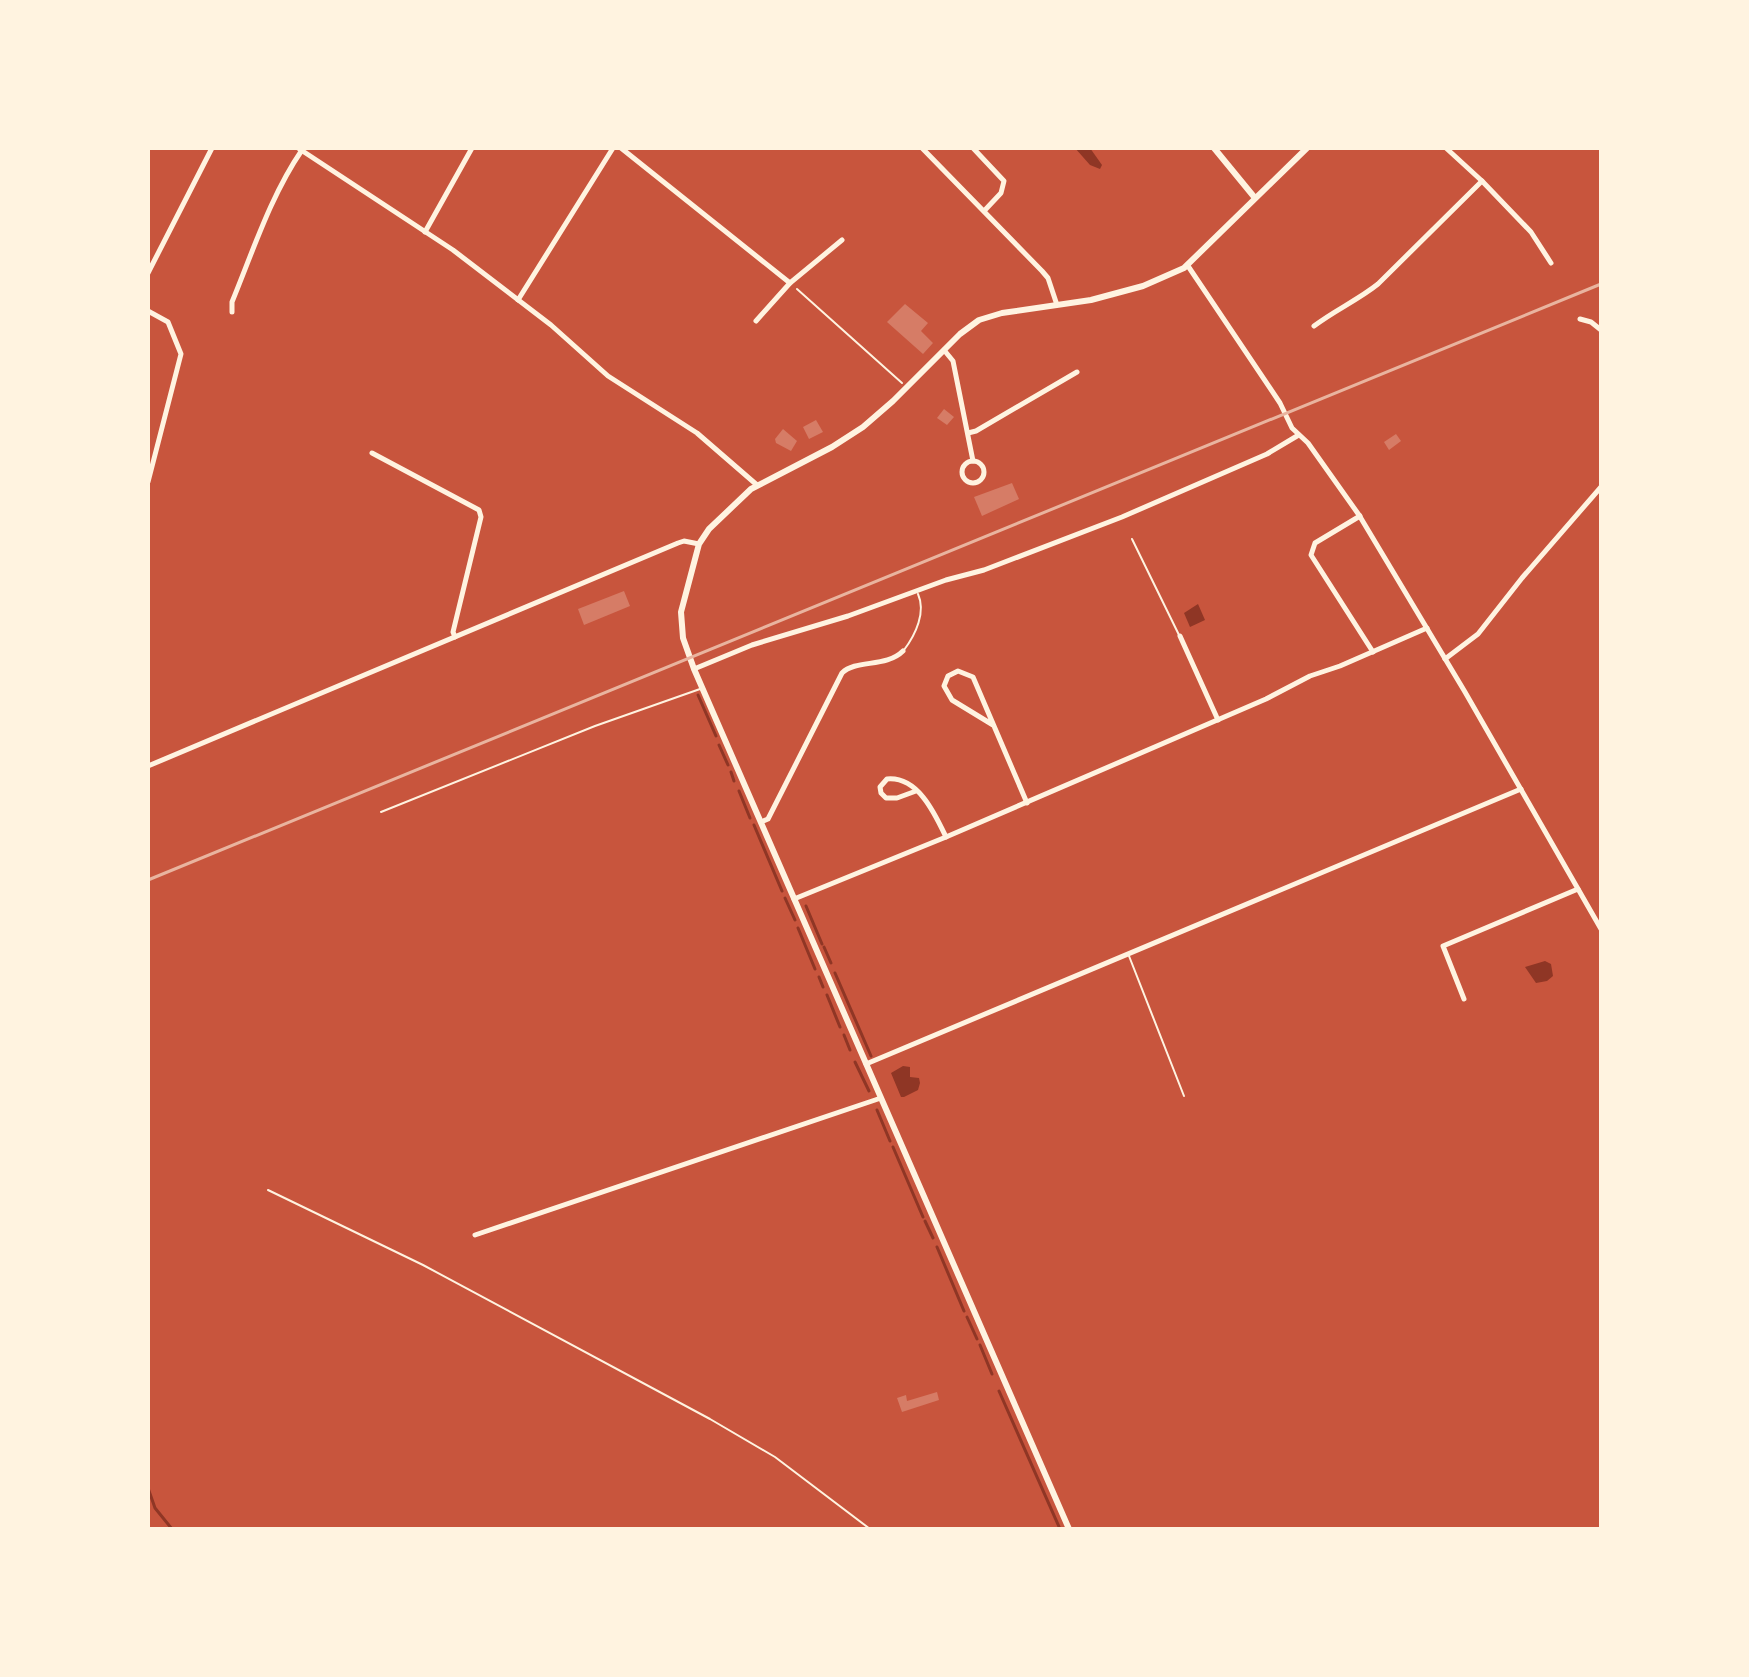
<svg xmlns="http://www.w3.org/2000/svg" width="1749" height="1677" font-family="Mulish,sans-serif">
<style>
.water{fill:#8f3625}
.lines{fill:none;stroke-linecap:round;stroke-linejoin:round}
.stream{stroke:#8f3625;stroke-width:3}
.building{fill:#d67c66}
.path{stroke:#fff3e0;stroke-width:2}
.service{stroke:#fff3e0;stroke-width:2}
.minor{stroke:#fff3e0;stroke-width:5}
.tertiary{stroke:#fff3e0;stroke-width:6}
.rail{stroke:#e9b49f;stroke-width:3}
</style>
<rect width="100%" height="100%" fill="#c8553d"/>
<g class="water">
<path d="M1075,148H1090L1102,165L1100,169L1090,165Z"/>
<path d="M1198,604L1205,620L1190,627L1184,613Z"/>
<path d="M1545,961L1551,964L1553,976L1547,981L1536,983L1525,967Z"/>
<path d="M903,1066L910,1067V1077L919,1078L920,1083L918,1090L904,1097H901L891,1073Z"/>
</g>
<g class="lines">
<g class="stream">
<path d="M698,695L716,736"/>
<path d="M719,745L728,765"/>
<path d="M731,772L734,781"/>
<path d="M739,791L750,818"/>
<path d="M754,825L782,891"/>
<path d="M785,898L795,920"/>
<path d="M806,906L822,944"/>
<path d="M798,928L815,969"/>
<path d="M824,947L831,963"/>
<path d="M835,973L871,1056"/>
<path d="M819,977L823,987"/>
<path d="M827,995L840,1027"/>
<path d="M844,1035L850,1050"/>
<path d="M855,1062L869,1091"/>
<path d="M877,1110L890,1141"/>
<path d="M893,1147L923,1217"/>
<path d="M925,1221L933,1238"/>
<path d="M937,1247L964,1311"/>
<path d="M967,1317L977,1339"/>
<path d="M980,1345L992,1374"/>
<path d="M999,1391L1060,1529"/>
<path d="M148,1488L155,1508L172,1529"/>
</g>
</g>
<g class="building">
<path d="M905,304L928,323L921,331L933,343L923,354L887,322Z"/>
<path d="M944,409L954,417L947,425L937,418Z"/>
<path d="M816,420L823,432L809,439L803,427Z"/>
<path d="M783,429L797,441L791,451L776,443L775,439Z"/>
<path d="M1396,434L1401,441L1389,450L1384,442Z"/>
<path d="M1012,483L1019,499L982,516L974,497Z"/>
<path d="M624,591L630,606L584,625L578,609Z"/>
<path d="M937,1392L939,1400L902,1412L897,1398L906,1395L907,1401Z"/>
</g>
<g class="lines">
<g class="path">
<path d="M797,289L902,383"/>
<path d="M268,1190L423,1265L710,1419L775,1457L870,1529"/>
</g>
<g class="service">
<path d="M1132,539L1179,635"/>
<path d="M904,650C916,634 926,612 918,594"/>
<path d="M381,812L595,726L700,689"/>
<path d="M1129,956L1184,1096"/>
</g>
<g class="minor">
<path d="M298,148L453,250L551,325L608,376L697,433L757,485"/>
<path d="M621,148L790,283"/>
<path d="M922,148L1042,271L1048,278L1057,305"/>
<path d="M973,148L1004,181L1001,193L985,210"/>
<path d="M1446,148L1482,181L1531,232L1551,263"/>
<path d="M425,232L472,148"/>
<path d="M1188,266L1280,403L1292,428L1308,443L1359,515L1465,692L1601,929"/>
<path d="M148,273L212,148"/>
<path d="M518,300L613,148"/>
<path d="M148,311L168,322L181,354L148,482"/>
<path d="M232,312V302C253,251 271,195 302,150"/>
<path d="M1580,319L1591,322L1601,330"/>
<path d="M756,321L790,283L842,240"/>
<path d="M1314,326C1335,310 1358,300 1378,284L1482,181"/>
<path d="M944,350L953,361L973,461"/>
<path d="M968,433L976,431L1077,372"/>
<path d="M372,453L479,510L481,517L453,632L455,637"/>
<circle cx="973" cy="472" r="11"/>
<path d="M1360,516L1315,543L1311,555L1373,652"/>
<path d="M1180,636L1218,720"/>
<path d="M1445,659L1478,634L1522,578L1601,487"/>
<path d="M694,669L752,645L848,616L946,580L984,570L1122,517L1267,454L1297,436"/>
<path d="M993,725L952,700L944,686L948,676L958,671L973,677L1027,803"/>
<path d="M148,766L678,543L684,541L699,544"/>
<path d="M916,791L897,798H886L881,793L880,787L887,779C918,776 935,814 946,837"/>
<path d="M761,822L768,819L842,673C856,659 886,668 903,651"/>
<path d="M794,899L946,837L1266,699L1310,676L1340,666L1427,628"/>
<path d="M1464,999L1443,946L1578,889"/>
<path d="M866,1064L1521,789"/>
<path d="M475,1235L881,1098"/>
</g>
<g class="tertiary">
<path d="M1214,148L1255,198"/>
<path d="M1069,1529L694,669L683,638L681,612L699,544L709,529L751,489L832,447L863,427L893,401L960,334L979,320L1002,313L1091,300L1143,286L1184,268L1307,148"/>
</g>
<path class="rail" d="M148,880L1601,284"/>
</g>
<rect width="1749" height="1677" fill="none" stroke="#fff3e0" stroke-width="300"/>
</svg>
